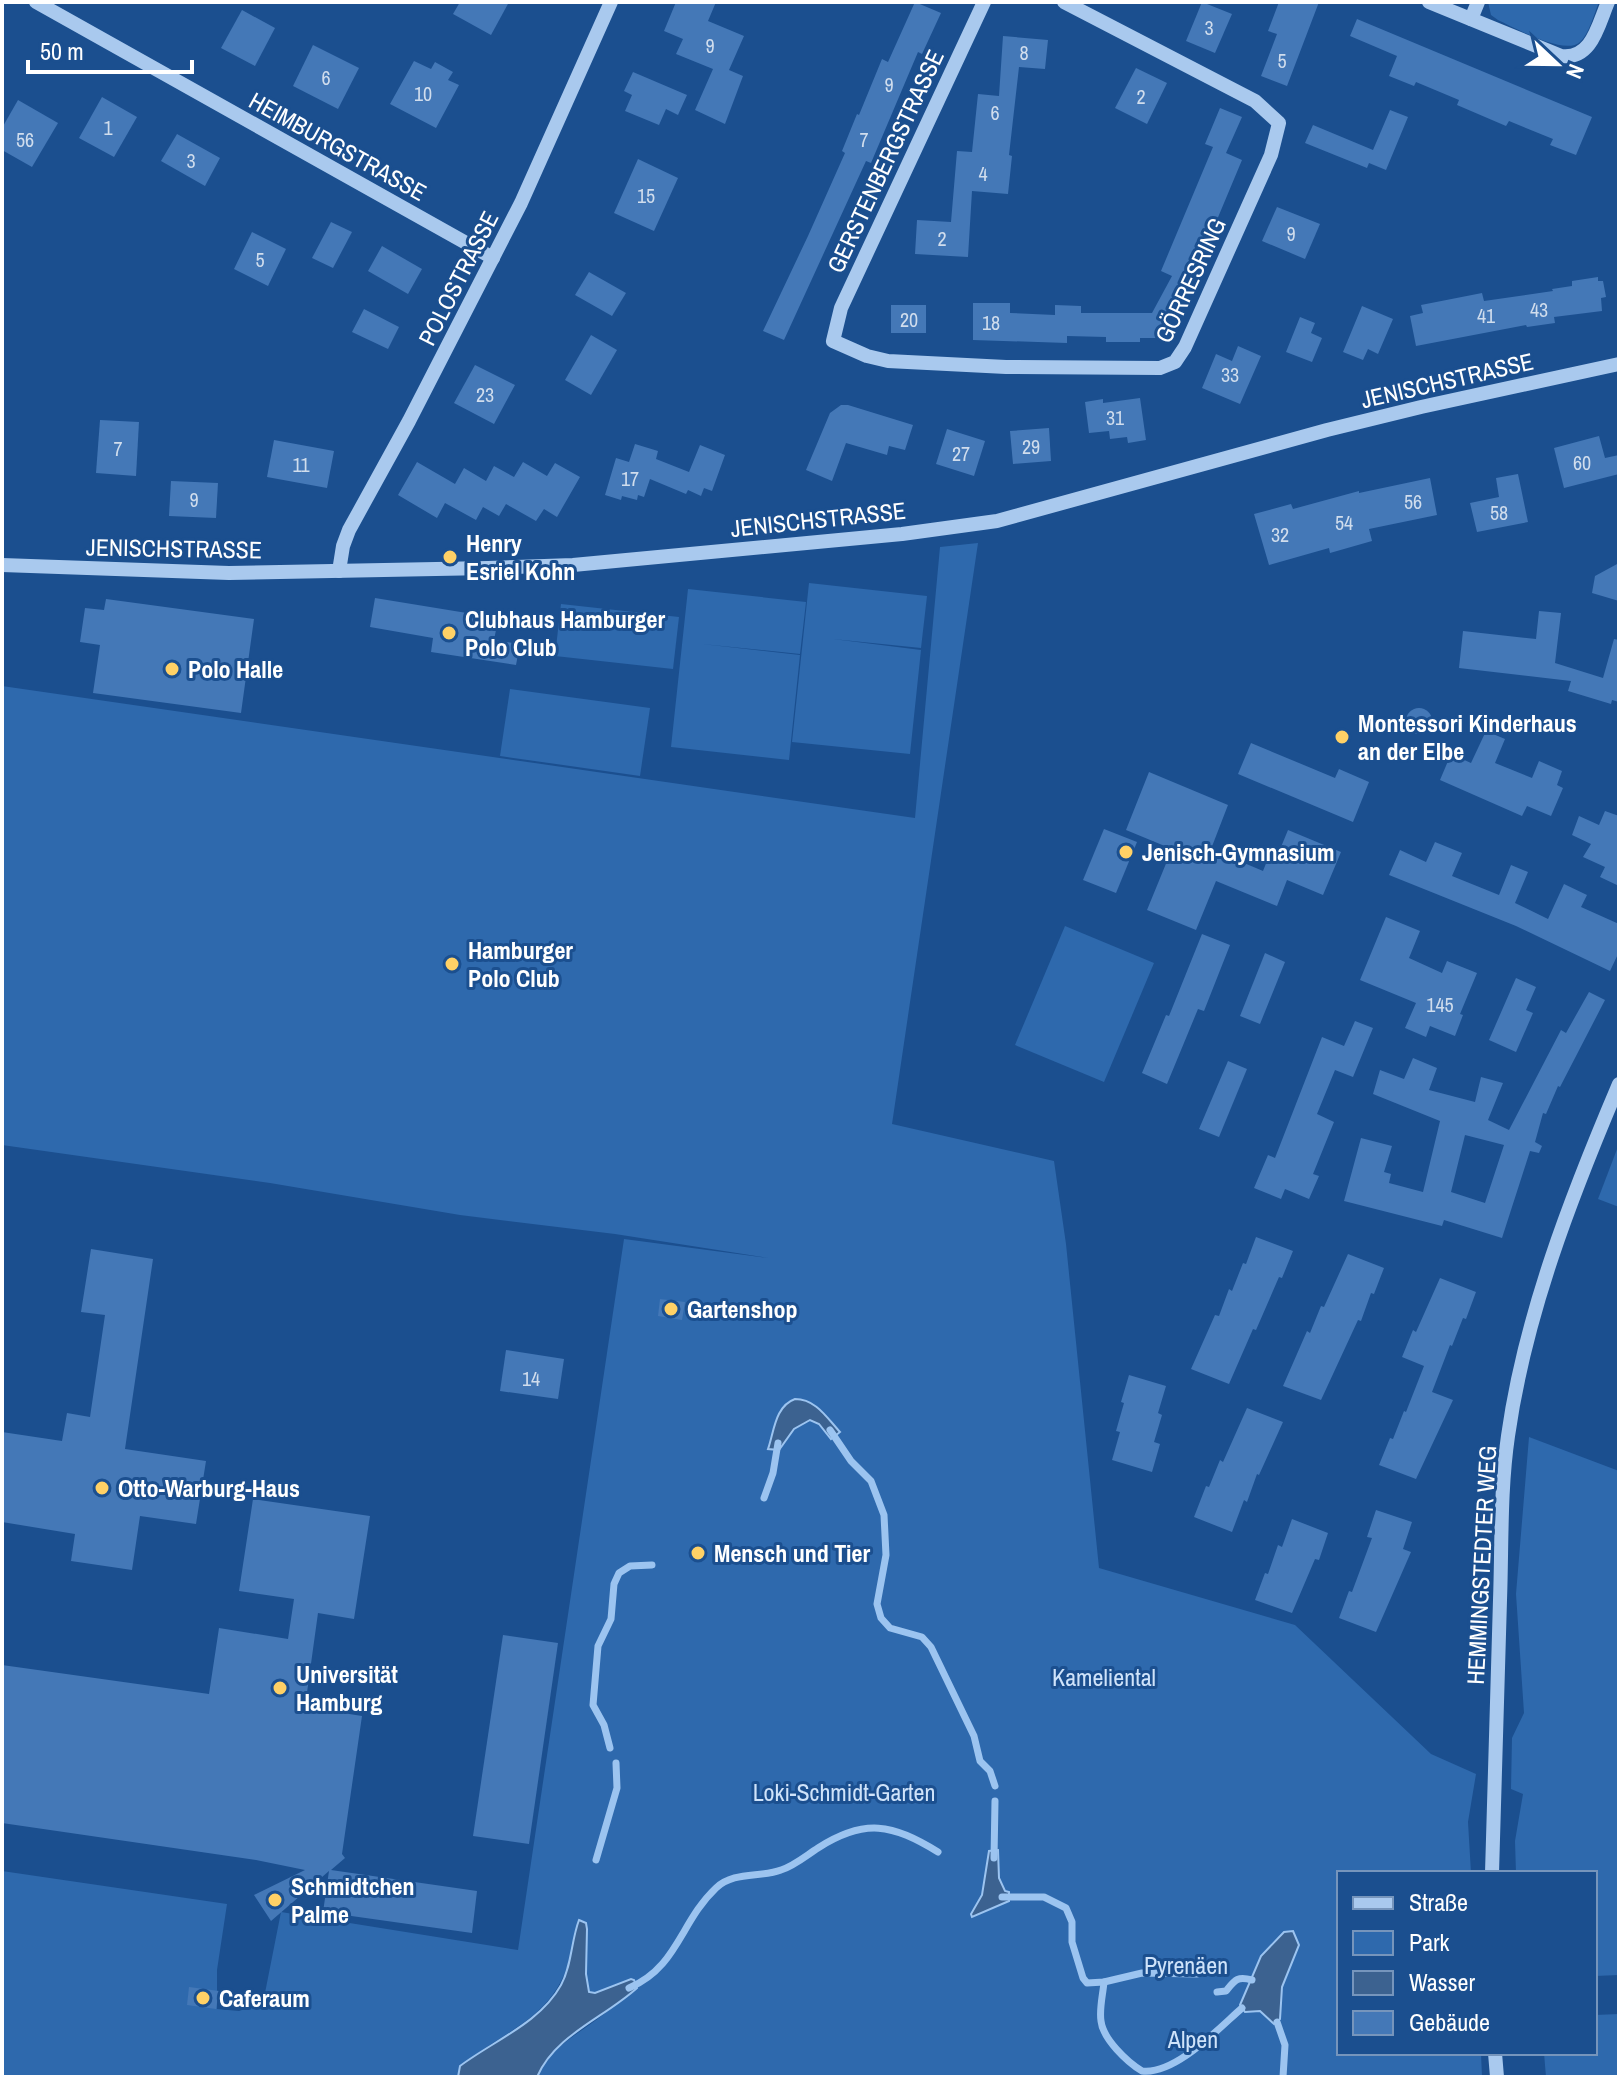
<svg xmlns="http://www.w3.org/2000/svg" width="1621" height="2079" font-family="'Archivo Narrow',sans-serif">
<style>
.green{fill:#2e69ad}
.water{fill:#3c6290;stroke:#9cc4f0;stroke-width:2}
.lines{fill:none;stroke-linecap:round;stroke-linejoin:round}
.stream{stroke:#9cc4f0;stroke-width:7}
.building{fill:#4478b7;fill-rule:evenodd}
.minor{stroke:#a9c9ee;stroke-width:14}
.poi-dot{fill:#ffd166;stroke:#1b4f8f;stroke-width:3}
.labels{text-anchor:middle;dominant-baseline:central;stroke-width:6;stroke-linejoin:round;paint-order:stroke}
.number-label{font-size:20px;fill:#d0dded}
.street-label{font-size:24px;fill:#fff;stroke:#1b4f8f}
.poi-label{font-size:24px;font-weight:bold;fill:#fff;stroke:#1b4f8f;text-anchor:start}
.park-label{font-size:24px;fill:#cfe3fa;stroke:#1b4f8f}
</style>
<rect width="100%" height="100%" fill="#1b4f8f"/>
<g class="green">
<path d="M1488,2H1599C1594,14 1589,34 1580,42C1565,56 1515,28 1498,20L1491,15Z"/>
<path d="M978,543L892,1124L1054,1161L1066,1244L1099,1568L1295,1625L1431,1754L1476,1774L1468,1822L1471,1873H1339V2053H1481L1482,2077H537C551,2046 579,2034 604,2014C615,2005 623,1990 631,1979L594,1993L589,1992L587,1988V1963L575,1930C566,2014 519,2021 460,2066L458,2077H2V1871L227,1904L217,1970V2009L239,2011L263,2003L281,1912L518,1950L624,1239L768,1258L615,1234L460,1215L270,1183L2,1145V686L915,818L940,547Z"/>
<path d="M809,583L927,596L921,648L833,639L921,650L910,754L792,742Z"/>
<path d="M688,589L806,602L800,654L702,644L800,655L789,760L671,747Z"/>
<path d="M561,604L679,617L673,669L555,656Z"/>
<path d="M510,689L650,708L640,776L500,756Z"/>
<path d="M1065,926L1154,963L1104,1082L1015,1045Z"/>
<path d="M1619,1144V1207L1598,1199Z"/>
<path d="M1529,1437L1619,1471V1975L1595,1976V1873H1516L1515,1841L1523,1794L1511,1789L1512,1738L1524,1713L1516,1594Z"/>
<path d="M1619,2014V2077H1546L1544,2053H1595V2015Z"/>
</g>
<g class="water">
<path d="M795,1399C816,1399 827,1418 840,1432L831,1439L819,1424L810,1420L794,1429L779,1450L768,1449C774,1432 775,1406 795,1399Z"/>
<path d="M998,1850L999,1878L1005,1891L1009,1892V1901L972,1917L971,1914L982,1895L989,1851Z"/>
<path d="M579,1920L586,1923L587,1929L586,1974L589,1992L595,1993L631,1979L634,1980L637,1988C604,2018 555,2035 537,2077H458L460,2066C493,2041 540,2023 561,1985C572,1965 571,1941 579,1920Z"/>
<path d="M1293,1931L1299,1945L1282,1987L1280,2019L1274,2024L1260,2011L1245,2012L1240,2005L1261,1956L1284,1932Z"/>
</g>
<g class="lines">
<g class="stream">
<path d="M830,1430L851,1461L871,1481L884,1515L886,1555L877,1604L881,1618L890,1628L922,1637L931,1647L974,1736L980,1761L990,1771L995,1786"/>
<path d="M764,1498L773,1473L778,1443"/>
<path d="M610,1748L604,1725L593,1705L598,1646L611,1619L614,1584L619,1573L630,1566L652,1565"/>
<path d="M994,1858L995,1801"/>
<path d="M596,1860L617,1788L616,1763"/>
<path d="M1002,1897H1044L1066,1908L1072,1922V1942L1083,1978L1087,1983L1104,1982L1142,1973L1197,1974"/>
<path d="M1104,1982C1103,1994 1099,2009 1101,2021C1103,2039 1127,2062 1142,2071C1175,2075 1218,2029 1242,2008"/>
<path d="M629,1988C678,1967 680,1922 716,1888C734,1871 760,1878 781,1870C794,1866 807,1855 818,1848C865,1818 892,1824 938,1852"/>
<path d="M1217,1992L1226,1991C1235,1980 1237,1976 1252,1980"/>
<path d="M1277,2022L1285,2045L1283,2077"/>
</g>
</g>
<g class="building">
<path d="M460,2H509L491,35L453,14Z"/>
<path d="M676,2H716L708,21L744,36L729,70L743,76L725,124L695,110L713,69L676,54L683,39L664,31Z"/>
<path d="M915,2L941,13L922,54L918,52L871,163L866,161L784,340L763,331L808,236L845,153L842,151L857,114L859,115L882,59L888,62Z"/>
<path d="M1202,2L1232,14L1215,53L1186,41Z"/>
<path d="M1279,2H1319L1287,86L1261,76L1277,34L1268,31Z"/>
<path d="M242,10L275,28L255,66L221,48Z"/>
<path d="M1357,19L1592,117L1576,155L1550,145L1553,139L1509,121L1506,126L1457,105L1459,100L1416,82L1414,86L1389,76L1397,56L1350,36Z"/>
<path d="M1003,36L1048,40L1045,69L1019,67L1009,155L1012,156L1008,194L972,191L968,257L915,254L917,220L951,222L957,151L972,152L978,94L999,96Z"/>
<path d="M313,45L359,68L338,109L293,86Z"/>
<path d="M414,61L431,69L435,62L453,72L448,80L459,85L436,128L390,104Z"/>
<path d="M1136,68L1167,83L1147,124L1115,108Z"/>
<path d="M633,72L687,95L678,115L666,109L659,125L625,111L632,95L624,91Z"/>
<path d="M102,97L137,117L114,157L79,138Z"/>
<path d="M18,100L58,123L32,167L2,150V128Z"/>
<path d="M1220,108L1242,117L1226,153L1242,160L1188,289L1156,338H1140V342H1106V337L1067,336V343L973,340V303H1010V313L1055,315V305L1081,306V313H1152L1172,276L1161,271L1213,147L1205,144Z"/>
<path d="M1390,110L1408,117L1386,170L1369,163L1367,168L1305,143L1313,125L1373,150Z"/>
<path d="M177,134L220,158L205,186L161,161Z"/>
<path d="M638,159L678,178L654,231L614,213Z"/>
<path d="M1277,207L1320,224L1305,259L1262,241Z"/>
<path d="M331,222L352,232L333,268L312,258Z"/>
<path d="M252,232L286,249L268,286L234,269Z"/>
<path d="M382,246L422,269L408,294L368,271Z"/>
<path d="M589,272L626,293L612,316L575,295Z"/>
<path d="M1598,277V281H1603L1606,297L1601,298L1602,311L1554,317L1555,323L1527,327L1526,325L1416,346L1410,316L1423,313L1421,305L1482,293L1484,301L1553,291L1552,289L1572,286V281Z"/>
<rect x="891" y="305" width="35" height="28"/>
<path d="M1362,306L1393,319L1378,354L1368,349L1363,360L1343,352Z"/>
<path d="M364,309L399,327L388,349L352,332Z"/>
<path d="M1300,317L1315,323L1311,333L1322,338L1312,362L1286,352Z"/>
<path d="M591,335L617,350L591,395L565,380Z"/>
<path d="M1238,346L1261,356L1240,404L1202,388L1216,354L1232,361Z"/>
<path d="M475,365L515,385L494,424L454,403Z"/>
<path d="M1140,398L1146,440L1128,443L1127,437L1110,439L1109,431L1089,433L1085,402L1103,399V403Z"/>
<path d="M841,405H848L913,425L905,450L889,446L887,455L846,443L832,481L806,470L830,413Z"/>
<path d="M100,420L139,422L136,476L96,473Z"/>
<path d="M1049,428L1051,461L1013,464L1010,431Z"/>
<path d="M947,429L985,441L974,476L936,464Z"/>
<path d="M1599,436L1605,458L1619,455V474L1564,488L1554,448Z"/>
<path d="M274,440L334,451L327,488L267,477Z"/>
<path d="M635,444L658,451L656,459L689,472L700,445L725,455L712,491L704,488L701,496L688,490L686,494L650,479L644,497L638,495L637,500L622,496L621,500L605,495L616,458L629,462Z"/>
<path d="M417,462L455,484L464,468L486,481L494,466L514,477L523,462L547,476L555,463L580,477L557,517L544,509L536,521L506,504L499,516L483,507L476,520L445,503L437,518L398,495Z"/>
<path d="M1518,474L1528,522L1477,532L1470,503L1499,497L1496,478Z"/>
<path d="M1430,478L1437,515L1369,529L1372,541L1330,553L1329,548L1269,565L1254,514L1291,504L1293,509L1359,491V493Z"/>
<path d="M171,481L218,483L216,518L169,516Z"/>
<path d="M1619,563V601L1592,593L1595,576Z"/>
<path d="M375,598L479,615L478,621L497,625L494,640L520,644L516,665L431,652L433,638L370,627Z"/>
<path d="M106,599L254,619L241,713L93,693L100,645L80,642L85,608L104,610Z"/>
<path d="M1539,611L1561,613L1555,663L1603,678L1614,639L1619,640V702L1612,700L1611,704L1568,691L1571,681L1459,668L1463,631L1536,639Z"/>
<circle cx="1419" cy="721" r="13"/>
<path d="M1486,731L1505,739L1495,763L1532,778L1539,761L1562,771L1557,785L1563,788L1551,816L1527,806L1522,816L1440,780L1451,754L1471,763Z"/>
<path d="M1251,743L1335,778L1339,769L1369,782L1353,822L1238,774Z"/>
<path d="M1149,772L1228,805L1211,849L1263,871L1267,861L1274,864L1288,830L1341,852L1323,895L1287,880L1277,906L1216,881L1196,930L1147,910L1172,849L1126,830Z"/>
<path d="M1605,811L1619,816V886L1600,877L1605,867L1583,857L1591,844L1572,835L1579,816L1599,825Z"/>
<path d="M1104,829L1137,842L1116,893L1083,880Z"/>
<path d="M1435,842L1462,853L1452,876L1499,895L1511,865L1528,872L1515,903L1548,919L1564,884L1587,895L1581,907L1619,924V952L1610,971L1516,926L1389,875L1400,850L1426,862Z"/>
<path d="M1386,917L1420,931L1409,958L1442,973L1447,961L1477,973L1460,1014L1463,1015L1455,1036L1430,1026L1426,1037L1405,1028L1416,1003L1360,980Z"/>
<path d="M1202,934L1230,945L1204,1011L1198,1009L1167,1084L1142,1073L1166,1015L1169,1016Z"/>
<path d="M1265,953L1285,962L1260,1024L1240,1016Z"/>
<path d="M1516,978L1536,987L1526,1010L1533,1013L1516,1052L1489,1040Z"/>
<path d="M1589,992L1605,1000L1560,1087L1558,1086L1546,1114L1543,1113L1535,1142L1542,1146L1539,1153L1530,1151L1502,1238L1444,1220L1442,1226L1344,1201L1361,1138L1392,1146L1384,1172L1391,1174L1389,1183L1423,1192L1440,1121L1373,1094L1380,1070L1404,1079L1413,1058L1437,1068L1429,1090L1475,1102L1481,1077L1503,1083L1488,1120L1509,1130L1561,1030L1566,1033ZM1465,1135L1504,1145L1485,1203L1451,1192Z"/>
<path d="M1355,1021L1373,1028L1353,1077L1335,1070L1317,1114L1334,1122L1313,1174L1319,1176L1309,1199L1285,1189L1281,1199L1254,1188L1268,1155L1275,1158L1322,1037L1344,1046Z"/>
<path d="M1228,1061L1247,1069L1219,1137L1199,1129Z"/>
<path d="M1256,1237L1293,1251L1282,1278L1279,1277L1256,1330L1253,1329L1229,1384L1191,1369L1215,1315L1219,1316L1229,1289L1232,1291L1243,1263L1246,1264Z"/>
<path d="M91,1249L153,1259L125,1449L206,1461L196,1524L140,1516L132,1570L71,1561L75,1534L2,1522V1432L62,1441L67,1413L90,1417L105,1315L81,1312Z"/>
<path d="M1348,1254L1384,1268L1374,1294L1371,1293L1361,1321L1358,1320L1321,1400L1283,1386L1307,1331L1310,1333L1321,1306L1324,1307Z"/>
<path d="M1440,1278L1476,1292L1466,1319L1463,1318L1452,1346L1450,1345L1432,1392L1453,1400L1416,1479L1379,1465L1390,1438L1393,1439L1404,1411L1406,1412L1424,1366L1402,1357L1413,1330L1416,1332Z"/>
<path d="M660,1299L685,1302L682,1320L658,1316Z"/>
<path d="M506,1350L564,1359L558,1399L500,1391Z"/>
<path d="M1129,1375L1166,1386L1158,1413L1162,1415L1154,1442L1160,1444L1152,1472L1112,1460L1120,1432L1116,1431L1124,1403L1121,1402Z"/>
<path d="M1247,1408L1283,1422L1259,1475L1257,1474L1247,1502L1244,1500L1232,1532L1194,1517L1206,1486L1209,1487L1220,1460L1223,1462Z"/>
<path d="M253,1499L370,1516L354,1619L318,1613L305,1707L362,1716L342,1854L345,1858L331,1870L477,1891L472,1933L323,1912L329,1871L271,1921L254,1895L305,1870L256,1860L2,1823V1665L209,1694L219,1628L288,1639L294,1599L239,1591Z"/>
<path d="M1376,1510L1412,1522L1403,1549L1411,1552L1376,1632L1339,1618L1349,1591L1352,1592L1372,1538L1367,1537Z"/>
<path d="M1292,1519L1328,1533L1319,1560L1315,1559L1292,1613L1255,1600L1265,1573L1268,1574L1278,1545L1282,1547Z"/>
<path d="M503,1635L558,1643L529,1844L473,1836Z"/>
<path d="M189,1987L219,1991L216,2009L187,2005Z"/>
</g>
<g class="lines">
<g class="minor">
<path d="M36,2L493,258"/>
<path d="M984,2L841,308L833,341L867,356L888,361L1006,367L1160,368L1175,362L1185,347L1271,155L1279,123L1255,101L1064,2"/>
<path d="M1429,2L1561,56C1592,60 1598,25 1608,2"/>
<path d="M1471,19L1478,2"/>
<path d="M2,565L229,573L488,568L573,565L902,534L997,521L1327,430L1421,407L1619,364"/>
<path d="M339,571L343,546L349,530L409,421L521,203L611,2"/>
<path d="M1492,1873C1494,1782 1497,1691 1500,1600C1502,1545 1500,1491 1508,1436C1525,1315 1571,1197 1619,1084"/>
<path d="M1495,2053L1497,2077"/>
</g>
</g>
<g class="poi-dot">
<circle cx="450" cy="557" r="8"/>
<circle cx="449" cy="633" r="8"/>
<circle cx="172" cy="669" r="8"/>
<circle cx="1342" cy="737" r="8"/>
<circle cx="1126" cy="852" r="8"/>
<circle cx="452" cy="964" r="8"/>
<circle cx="671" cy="1309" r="8"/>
<circle cx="102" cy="1488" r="8"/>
<circle cx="698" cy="1553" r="8"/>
<circle cx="280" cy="1688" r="8"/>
<circle cx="275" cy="1900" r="8"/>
<circle cx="203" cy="1998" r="8"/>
</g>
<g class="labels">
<g class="number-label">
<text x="1209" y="27">3</text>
<text x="710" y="45">9</text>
<text x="1024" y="52">8</text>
<text x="1282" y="60">5</text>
<text x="326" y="77">6</text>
<text x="889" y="84">9</text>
<text x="423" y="93">10</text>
<text x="1141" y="96">2</text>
<text x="995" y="112">6</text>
<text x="108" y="127">1</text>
<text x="25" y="139">56</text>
<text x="864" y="139">7</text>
<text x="191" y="160">3</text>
<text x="983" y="173">4</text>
<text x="646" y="195">15</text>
<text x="1291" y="233">9</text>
<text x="942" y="238">2</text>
<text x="260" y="259">5</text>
<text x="1539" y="309">43</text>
<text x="1486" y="315">41</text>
<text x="909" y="319">20</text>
<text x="991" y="322">18</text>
<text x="1230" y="374">33</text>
<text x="485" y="394">23</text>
<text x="1115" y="417">31</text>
<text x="1031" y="446">29</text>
<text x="118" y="448">7</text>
<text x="961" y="453">27</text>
<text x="1582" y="462">60</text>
<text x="301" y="464">11</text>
<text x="630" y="478">17</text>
<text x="194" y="499">9</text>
<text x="1413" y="501">56</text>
<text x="1499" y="512">58</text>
<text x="1344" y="522">54</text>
<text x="1280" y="534">32</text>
<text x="1440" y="1004">145</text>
<text x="531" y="1378">14</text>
</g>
<g class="street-label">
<text transform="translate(338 146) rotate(29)">HEIMBURGSTRASSE</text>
<text transform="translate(885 161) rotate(-65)">GERSTENBERGSTRASSE</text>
<text transform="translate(458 278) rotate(-63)">POLOSTRASSE</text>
<text transform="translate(1190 280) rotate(-65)">GÖRRESRING</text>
<text transform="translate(1447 380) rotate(-13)">JENISCHSTRASSE</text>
<text transform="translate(818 519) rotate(-6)">JENISCHSTRASSE</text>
<text transform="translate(174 548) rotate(1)">JENISCHSTRASSE</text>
<text transform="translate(1481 1565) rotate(-87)">HEMMINGSTEDTER WEG</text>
</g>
<g class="poi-label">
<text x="466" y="543">Henry<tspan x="466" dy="28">Esriel Kohn</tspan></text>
<text x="465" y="619">Clubhaus Hamburger<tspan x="465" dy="28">Polo Club</tspan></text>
<text x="188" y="669">Polo Halle</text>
<text x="1358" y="723">Montessori Kinderhaus<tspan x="1358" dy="28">an der Elbe</tspan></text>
<text x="1142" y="852">Jenisch-Gymnasium</text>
<text x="468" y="950">Hamburger<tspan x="468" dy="28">Polo Club</tspan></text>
<text x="687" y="1309">Gartenshop</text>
<text x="118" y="1488">Otto-Warburg-Haus</text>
<text x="714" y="1553">Mensch und Tier</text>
<text x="296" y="1674">Universität<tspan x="296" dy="28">Hamburg</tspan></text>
<text x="291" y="1886">Schmidtchen<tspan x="291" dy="28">Palme</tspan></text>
<text x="219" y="1998">Caferaum</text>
</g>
<g class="park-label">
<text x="1104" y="1677">Kameliental</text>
<text x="844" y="1792">Loki-Schmidt-Garten</text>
<text x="1186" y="1965">Pyrenäen</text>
<text x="1193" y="2039">Alpen</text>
</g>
</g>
<rect width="1621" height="2079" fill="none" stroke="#ffffff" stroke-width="8"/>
<rect x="1337" y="1871" width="260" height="184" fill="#1b4f8f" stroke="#7695bc" stroke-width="2"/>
<rect x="1353" y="1897" width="40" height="12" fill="#a9c9ee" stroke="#7695bc" stroke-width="2"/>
<text x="1409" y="1911" font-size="24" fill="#ffffff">Straße</text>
<rect x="1353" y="1931" width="40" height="24" fill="#2e69ad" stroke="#7695bc" stroke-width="2"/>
<text x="1409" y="1951" font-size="24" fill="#ffffff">Park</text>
<rect x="1353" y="1971" width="40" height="24" fill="#3c6290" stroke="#7695bc" stroke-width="2"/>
<text x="1409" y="1991" font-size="24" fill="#ffffff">Wasser</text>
<rect x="1353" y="2011" width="40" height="24" fill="#4478b7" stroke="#7695bc" stroke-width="2"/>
<text x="1409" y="2031" font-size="24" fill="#ffffff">Gebäude</text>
<g transform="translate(1557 64) rotate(112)" stroke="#1b4f8f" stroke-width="6" paint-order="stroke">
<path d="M0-6L14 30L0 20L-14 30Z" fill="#ffffff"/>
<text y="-12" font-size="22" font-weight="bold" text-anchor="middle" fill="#ffffff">N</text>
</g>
<path d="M28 60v12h164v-12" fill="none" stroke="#ffffff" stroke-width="4"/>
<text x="40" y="60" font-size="24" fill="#ffffff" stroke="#1b4f8f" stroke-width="6" paint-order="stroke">50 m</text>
</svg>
